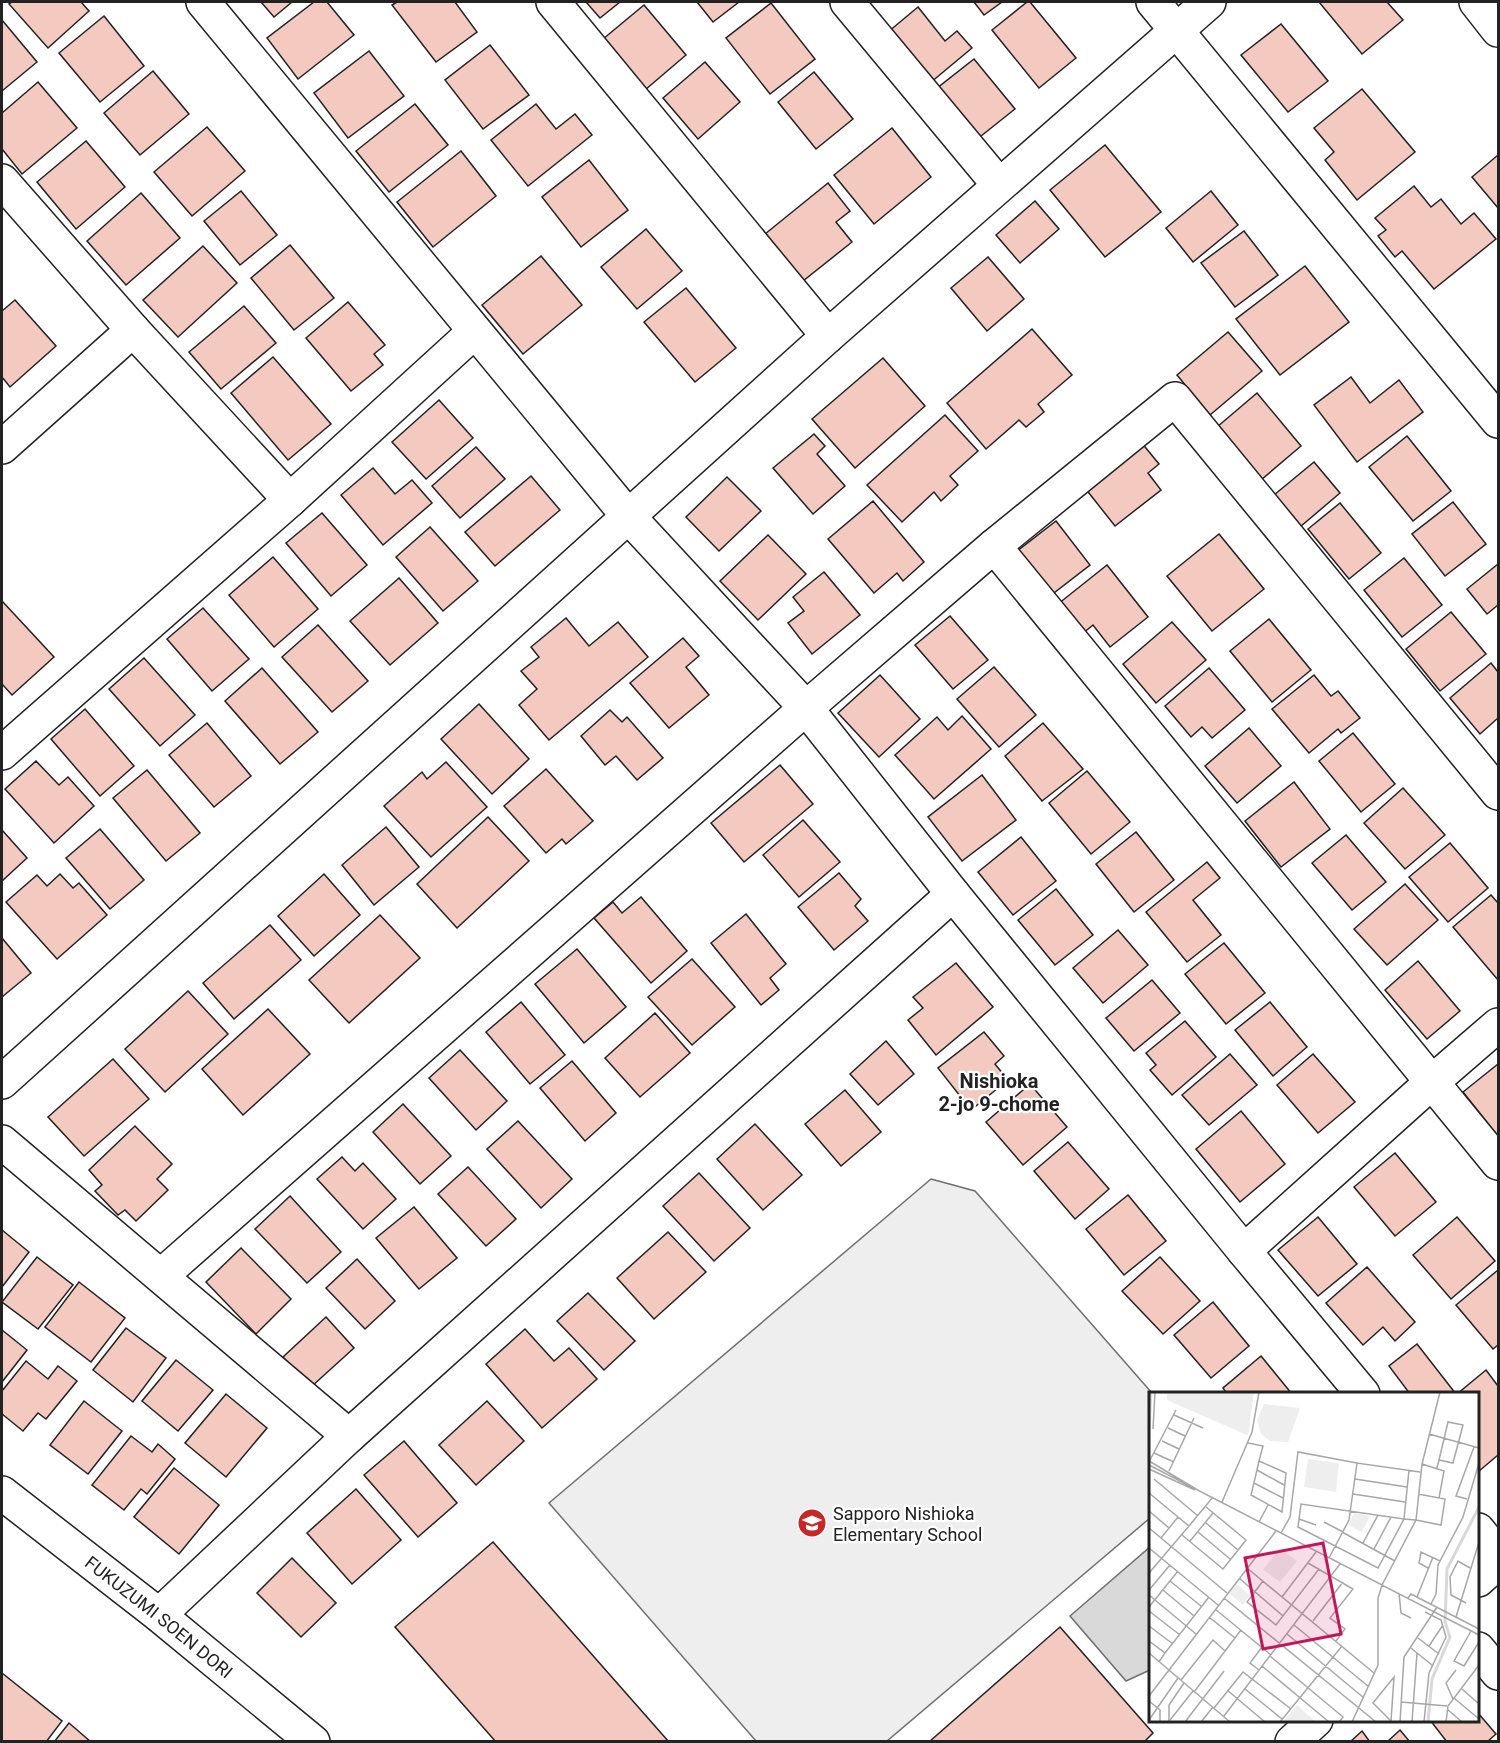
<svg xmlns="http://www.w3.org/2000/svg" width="1500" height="1743" font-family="Roboto,sans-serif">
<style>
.green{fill:#eee;stroke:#6f6f6f;stroke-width:1.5}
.water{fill:#d9d9d9;stroke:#6f6f6f;stroke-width:1.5}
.building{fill:#f3c9c0;stroke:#222;stroke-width:1.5}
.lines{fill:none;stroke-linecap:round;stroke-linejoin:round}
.street-casing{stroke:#222;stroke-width:36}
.secondary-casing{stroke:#222;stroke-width:36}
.street{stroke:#fff;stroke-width:33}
.secondary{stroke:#fff;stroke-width:33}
.labels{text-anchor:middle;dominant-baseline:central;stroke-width:4.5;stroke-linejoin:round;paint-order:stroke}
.poi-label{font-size:18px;fill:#222;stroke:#fff;text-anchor:start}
.street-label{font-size:18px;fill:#222;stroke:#fff}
.neighbourhood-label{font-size:20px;font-weight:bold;fill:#222;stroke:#fff}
.inset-river{fill:none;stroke:#d9d9d9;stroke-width:3}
.inset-road{fill:none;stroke:#a7a7a7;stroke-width:1.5}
.view{fill:#c2185b;fill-opacity:0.15;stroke:#c2185b;stroke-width:3}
.inset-edge{fill:none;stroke:#222;stroke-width:3}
</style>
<rect width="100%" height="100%" fill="#fff"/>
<path class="green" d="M931,1179L975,1191L1152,1393L1150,1394V1518L887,1741H756L549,1503Z"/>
<path class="water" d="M1150,1547V1670L1126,1681L1070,1616Z"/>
<g class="building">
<path d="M12,2H81L89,11L48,48L9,4Z"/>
<path d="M261,2H292L274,17Z"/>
<path d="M314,2H327L354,35L298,79L267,38Z"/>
<path d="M397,2H455L477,32L436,62L392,5Z"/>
<path d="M586,2H620L600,18Z"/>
<path d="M697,2H739L713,22Z"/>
<path d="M974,2H1002L984,15Z"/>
<path d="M1027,2H1030L1076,58L1039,88L992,30Z"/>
<path d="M1319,2H1387L1403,20L1362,54Z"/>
<path d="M771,3L815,59L770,94L726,38Z"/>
<path d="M644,5L686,55L645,90L603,39Z"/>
<path d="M918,7L945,41L957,31L972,48L930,83L888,32Z"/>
<path d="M104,16L144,66L100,102L59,53Z"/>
<path d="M2,20L37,62L2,91Z"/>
<path d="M1281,24L1328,81L1288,112L1241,55Z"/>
<path d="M490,45L529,95L483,129L445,80Z"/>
<path d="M369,51L404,96L348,138L314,93Z"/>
<path d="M974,59L1015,109L976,140L936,89Z"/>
<path d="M705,62L740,102L698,139L663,98Z"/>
<path d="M153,71L189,114L140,155L104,113Z"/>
<path d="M814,72L853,119L816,149L778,102Z"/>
<path d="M38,82L77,128L22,174L2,149V113Z"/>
<path d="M1362,89L1415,152L1357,200L1325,160L1334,152L1314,128Z"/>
<path d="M415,104L448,145L389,192L356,151Z"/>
<path d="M536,104L556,129L575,114L592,135L528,186L491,140Z"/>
<path d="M207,127L245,171L192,216L154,172Z"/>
<path d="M892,128L931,177L874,224L834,175Z"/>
<path d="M86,141L125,187L76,229L37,182Z"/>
<path d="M1105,145L1161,212L1105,257L1050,190Z"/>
<path d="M461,151L496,196L433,247L397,202Z"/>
<path d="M1498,155V208L1472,177Z"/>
<path d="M589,160L628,210L581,247L542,197Z"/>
<path d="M828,183L850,211L836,222L852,242L803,281L765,234Z"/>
<path d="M1414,186L1431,207L1441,199L1461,224L1474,213L1496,239L1434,289L1402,251L1395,257L1378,236L1386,230L1375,218Z"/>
<path d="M241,191L277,235L240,265L204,221Z"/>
<path d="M1211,191L1238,225L1193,262L1166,228Z"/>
<path d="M141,193L180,238L126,285L87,241Z"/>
<path d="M1035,201L1059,229L1020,263L996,235Z"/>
<path d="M646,229L682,271L637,309L601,267Z"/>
<path d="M1244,231L1278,275L1235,307L1201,263Z"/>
<path d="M290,245L334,298L294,330L251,278Z"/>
<path d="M203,246L237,283L178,337L143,300Z"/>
<path d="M541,256L582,305L523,354L482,305Z"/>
<path d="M988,257L1024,299L987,331L951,288Z"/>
<path d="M1305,266L1349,322L1280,375L1236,319Z"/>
<path d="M686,288L736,348L695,382L644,322Z"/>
<path d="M15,300L56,346L10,387L2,377V311Z"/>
<path d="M348,302L385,345L374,354L383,365L351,391L306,338Z"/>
<path d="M244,306L276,343L221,389L189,352Z"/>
<path d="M1032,329L1072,375L1038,404L1044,412L1026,427L1019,420L986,449L947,403Z"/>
<path d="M1228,332L1262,371L1210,415L1177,375Z"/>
<path d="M273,357L331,424L288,460L231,393Z"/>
<path d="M883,358L925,406L855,468L812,419Z"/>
<path d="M1351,377L1370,403L1399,380L1423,412L1357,462L1314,405Z"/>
<path d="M1257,393L1301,446L1261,480L1217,427Z"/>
<path d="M439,400L473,438L426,479L392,442Z"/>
<path d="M945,415L978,451L950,476L958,485L941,501L934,492L902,522L867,485Z"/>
<path d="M814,434L825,446L817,454L845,486L813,514L773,468Z"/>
<path d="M1407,436L1451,491L1413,521L1369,467Z"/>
<path d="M1141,442L1159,464L1148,473L1161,490L1115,526L1085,488Z"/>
<path d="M476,447L505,479L460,518L432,486Z"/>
<path d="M1314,462L1340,493L1300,527L1274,495Z"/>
<path d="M373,468L395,494L412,480L432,503L383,545L341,495Z"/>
<path d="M531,476L560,510L495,566L465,532Z"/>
<path d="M727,477L761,511L719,551L686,517Z"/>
<path d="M873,501L924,562L903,581L897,573L874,593L828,539Z"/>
<path d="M1453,502L1486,544L1445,576L1412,534Z"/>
<path d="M1340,503L1381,553L1349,579L1308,529Z"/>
<path d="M322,513L367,565L331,596L286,543Z"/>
<path d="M1056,521L1090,565L1050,596L1016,552Z"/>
<path d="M430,527L478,581L443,611L396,557Z"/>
<path d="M1219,534L1264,589L1212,631L1167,576Z"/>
<path d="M768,535L806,574L758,620L720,581Z"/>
<path d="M273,557L318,609L274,647L229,595Z"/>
<path d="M1404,558L1442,605L1402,637L1364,590Z"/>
<path d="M1498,564V605L1487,614L1467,589Z"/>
<path d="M1107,565L1148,617L1110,647L1093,625L1082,634L1058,604Z"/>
<path d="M824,572L860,615L812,654L788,623L804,611L793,597Z"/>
<path d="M399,578L438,623L390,665L350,621Z"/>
<path d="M2,601L54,657L12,695L2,684Z"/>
<path d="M203,608L249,659L212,691L167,639Z"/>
<path d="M1451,612L1486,654L1440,691L1406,649Z"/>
<path d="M950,616L988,660L953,689L915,645Z"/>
<path d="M566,618L589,646L618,622L648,657L549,740L519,705L537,689L521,671L539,657L531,647Z"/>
<path d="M1269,619L1311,670L1272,702L1230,651Z"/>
<path d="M1172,622L1206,660L1156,703L1123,664Z"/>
<path d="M318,625L368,681L332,712L282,657Z"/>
<path d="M683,638L699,656L686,667L709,695L669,728L630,683Z"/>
<path d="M144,658L195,715L160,746L109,689Z"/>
<path d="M1491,663L1498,672V718L1480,734L1450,698Z"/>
<path d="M994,667L1036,715L999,747L957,699Z"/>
<path d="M262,668L318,732L280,764L225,701Z"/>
<path d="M1209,668L1245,710L1212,738L1202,727L1191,737L1165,706Z"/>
<path d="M880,675L920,719L879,757L838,713Z"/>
<path d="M1314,675L1331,696L1338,691L1360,718L1341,733L1338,729L1309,753L1272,709Z"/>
<path d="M479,704L529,759L492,794L441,739Z"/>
<path d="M85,709L134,766L100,796L51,739Z"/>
<path d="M610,710L622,722L627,717L663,758L637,780L616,756L605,765L581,736Z"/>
<path d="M962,716L991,749L934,799L895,755L937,717L948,730Z"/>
<path d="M207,723L251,776L214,807L169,755Z"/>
<path d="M1043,723L1083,769L1042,801L1005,756Z"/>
<path d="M1249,728L1281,766L1237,803L1205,766Z"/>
<path d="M1353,733L1395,784L1361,812L1319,761Z"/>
<path d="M36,761L59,785L68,777L94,806L54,843L5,789Z"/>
<path d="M446,762L487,807L431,857L384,806L422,772L427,779Z"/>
<path d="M780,765L813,804L744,862L711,823Z"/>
<path d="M546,769L593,821L566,844L562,839L546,853L504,806Z"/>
<path d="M147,770L200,833L166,861L113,798Z"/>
<path d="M1087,771L1130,822L1091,854L1049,803Z"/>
<path d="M982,775L1016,820L962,861L928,817Z"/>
<path d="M1294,782L1330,829L1281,867L1245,821Z"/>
<path d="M1403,788L1445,835L1405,869L1364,823Z"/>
<path d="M488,817L529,861L457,928L417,884Z"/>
<path d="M803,820L840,862L799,897L763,855Z"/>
<path d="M386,827L419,867L374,905L342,865Z"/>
<path d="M100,829L144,880L110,909L66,858Z"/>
<path d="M2,830L27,858L2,881Z"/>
<path d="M1136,832L1174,880L1134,912L1096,864Z"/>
<path d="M1346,835L1386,882L1352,910L1312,863Z"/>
<path d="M1021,837L1056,881L1013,915L978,872Z"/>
<path d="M1450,843L1488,888L1448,922L1409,877Z"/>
<path d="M1207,862L1220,878L1193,900L1221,935L1187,962L1146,912Z"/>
<path d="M839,873L861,899L855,906L868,921L834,950L798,907Z"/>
<path d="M60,874L73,888L79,883L107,915L57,959L6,902L37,875L47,886Z"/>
<path d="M324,874L360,915L314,956L278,916Z"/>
<path d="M1405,884L1438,920L1387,965L1354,929Z"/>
<path d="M1056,889L1093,935L1055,965L1018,920Z"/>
<path d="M1491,895L1498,903V980L1453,927Z"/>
<path d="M641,897L687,951L651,983L594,918L613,902L622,913Z"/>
<path d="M746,914L786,964L770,978L779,990L761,1005L711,943Z"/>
<path d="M380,915L420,958L349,1023L309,980Z"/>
<path d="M270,925L301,960L234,1019L203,983Z"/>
<path d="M1118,930L1148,965L1103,1003L1073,968Z"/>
<path d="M2,938L31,973L2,997Z"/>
<path d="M1224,943L1265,993L1226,1024L1185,974Z"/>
<path d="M577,949L626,1007L584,1043L535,984Z"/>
<path d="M692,959L735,1007L692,1045L648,997Z"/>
<path d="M1418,961L1460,1011L1427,1039L1385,990Z"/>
<path d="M956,963L993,1007L936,1055L908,1020L923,1008L913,997Z"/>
<path d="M1152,980L1180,1013L1134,1051L1106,1018Z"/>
<path d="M188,991L228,1034L165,1092L125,1049Z"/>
<path d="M521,1002L565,1055L530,1084L486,1032Z"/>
<path d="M1270,1002L1307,1047L1273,1076L1235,1030Z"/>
<path d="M268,1009L310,1054L243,1115L202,1069Z"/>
<path d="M655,1013L690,1053L640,1097L605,1058Z"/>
<path d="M1185,1021L1216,1057L1172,1095L1150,1070L1156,1065L1146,1053Z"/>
<path d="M984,1032L1004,1056L995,1064L1008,1080L971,1110L938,1068Z"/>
<path d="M886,1041L914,1074L878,1105L850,1074Z"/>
<path d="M460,1050L507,1101L476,1130L429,1078Z"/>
<path d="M1230,1054L1257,1085L1209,1125L1182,1095Z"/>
<path d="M1313,1054L1355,1102L1318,1133L1277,1085Z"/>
<path d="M113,1059L149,1099L84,1156L48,1117Z"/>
<path d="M572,1061L616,1113L585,1141L540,1088Z"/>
<path d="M1498,1064V1136L1463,1092Z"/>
<path d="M1030,1084L1067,1127L1023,1165L986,1122Z"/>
<path d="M845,1090L881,1132L841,1166L805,1124Z"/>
<path d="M403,1104L451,1156L420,1184L373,1132Z"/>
<path d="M1241,1111L1285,1164L1240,1202L1196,1149Z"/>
<path d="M518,1121L572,1179L541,1208L487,1149Z"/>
<path d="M755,1124L802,1175L763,1210L717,1159Z"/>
<path d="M135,1126L172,1164L157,1179L168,1190L136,1221L125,1210L118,1215L95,1191L102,1185L89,1170Z"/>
<path d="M1068,1142L1109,1189L1075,1219L1034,1171Z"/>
<path d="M1395,1153L1436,1202L1395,1236L1354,1187Z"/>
<path d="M342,1157L355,1171L363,1163L396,1199L363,1229L317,1179Z"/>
<path d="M468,1167L516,1219L486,1246L438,1194Z"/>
<path d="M699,1173L750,1228L714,1261L663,1206Z"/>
<path d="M1128,1195L1166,1241L1124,1275L1086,1229Z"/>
<path d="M290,1196L341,1252L307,1283L255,1229Z"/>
<path d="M414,1207L457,1258L419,1289L376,1238Z"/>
<path d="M1318,1217L1357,1264L1318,1296L1278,1250Z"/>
<path d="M1457,1217L1495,1261L1451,1299L1413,1255Z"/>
<path d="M2,1230L29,1252L2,1287Z"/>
<path d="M668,1232L706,1272L654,1319L617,1278Z"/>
<path d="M241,1248L291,1299L256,1334L206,1282Z"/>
<path d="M37,1257L73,1285L38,1329L2,1302Z"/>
<path d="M1160,1257L1200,1301L1163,1334L1122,1291Z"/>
<path d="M357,1259L395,1301L365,1329L326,1288Z"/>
<path d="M1367,1267L1415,1322L1395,1341L1383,1327L1363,1345L1326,1303Z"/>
<path d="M1498,1270V1345L1493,1349L1456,1305Z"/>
<path d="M79,1282L125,1318L91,1362L45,1327Z"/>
<path d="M588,1293L635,1341L604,1370L557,1321Z"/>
<path d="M1213,1302L1249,1346L1211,1378L1174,1335Z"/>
<path d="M326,1317L354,1348L311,1387L283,1357Z"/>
<path d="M126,1328L166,1358L133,1402L93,1370Z"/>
<path d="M525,1329L554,1361L569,1348L597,1379L542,1428L486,1364Z"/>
<path d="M2,1330L27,1350L2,1382Z"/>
<path d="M1417,1344L1456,1394H1410L1389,1366Z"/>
<path d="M1261,1356L1292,1394H1227L1223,1388Z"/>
<path d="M176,1360L213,1390L178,1431L142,1401Z"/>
<path d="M26,1361L48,1379L58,1366L77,1381L46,1419L38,1413L23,1431L2,1414V1391Z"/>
<path d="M1486,1370L1498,1386V1455L1478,1472V1394H1457Z"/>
<path d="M226,1394L267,1428L226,1477L185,1443Z"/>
<path d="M84,1401L122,1431L88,1474L50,1445Z"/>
<path d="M487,1401L524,1441L476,1485L439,1445Z"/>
<path d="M131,1436L152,1452L158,1444L175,1459L147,1494L141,1489L124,1510L92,1485Z"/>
<path d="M404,1441L457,1503L418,1537L364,1475Z"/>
<path d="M174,1468L219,1505L179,1554L134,1517Z"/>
<path d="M356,1489L401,1540L352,1584L307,1533Z"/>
<path d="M493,1542L669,1742H496L395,1627Z"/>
<path d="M292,1558L336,1603L301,1637L257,1593Z"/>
<path d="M1060,1627L1153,1733L1144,1742H929Z"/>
<path d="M2,1673L62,1721L46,1742H2Z"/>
<path d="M1478,1713L1496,1734L1487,1742H1447L1430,1720H1478Z"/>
<path d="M69,1723L91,1742H54Z"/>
<path d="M1400,1730L1410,1742H1387Z"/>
<path d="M1362,1731L1370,1742H1350Z"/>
</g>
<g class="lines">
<g class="street-casing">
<g id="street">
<path d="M203,2L628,516L806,708L953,894L1244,1251L1363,1394"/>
<path d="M553,2L828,336"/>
<path d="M847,2L999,185"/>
<path d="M1153,2L1498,421"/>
<path d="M1476,2L1498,30"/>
<path d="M2,181L133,330L2,447"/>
<path d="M133,330L290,500"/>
<path d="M994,546L1498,1163"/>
<path d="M2,753L290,500L474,332"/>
<path d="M2,1082L828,336L1209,2"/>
<path d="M2,1142L349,1436"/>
<path d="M1244,1251L1432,1082L1498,1025"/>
<path d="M161,1276L806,708L994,546L1175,399L1498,793"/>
<path d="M1478,1530L1498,1555"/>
<path d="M1478,1580L1498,1562"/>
<path d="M159,1615L349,1436L953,894"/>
<path d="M1478,1649L1498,1673"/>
<path d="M1292,1742L1316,1720"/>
</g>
</g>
<g class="secondary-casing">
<g id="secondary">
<path id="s1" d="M2,1493L159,1615L313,1742"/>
</g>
</g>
<use href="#street" class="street"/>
<use href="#secondary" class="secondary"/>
</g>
<defs>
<g id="school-disc" transform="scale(1.5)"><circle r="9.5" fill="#c62828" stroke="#fff"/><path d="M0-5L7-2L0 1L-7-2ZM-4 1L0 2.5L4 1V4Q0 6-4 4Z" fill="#fff"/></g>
</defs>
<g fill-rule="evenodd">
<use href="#school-disc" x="812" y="1523"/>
</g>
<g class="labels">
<g class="poi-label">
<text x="833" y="1513">Sapporo Nishioka<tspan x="833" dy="21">Elementary School</tspan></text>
</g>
<g class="street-label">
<text stroke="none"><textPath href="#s1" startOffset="200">FUKUZUMI SOEN DORI</textPath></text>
</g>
<g class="neighbourhood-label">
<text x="999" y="1081">Nishioka<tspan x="999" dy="23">2-jo 9-chome</tspan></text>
</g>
</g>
<g transform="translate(1149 1392)">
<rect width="330" height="330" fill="#fff"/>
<path d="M18,0H105L100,39L98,43L18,8ZM115,12L151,16L139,50L121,49L112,42L108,28ZM159,67L190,71L187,100L155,95ZM205,121L221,124L213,140L199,133ZM131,156L148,169L131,190L114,178ZM88,192L101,203L94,213L80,201ZM148,313L167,330H134Z" fill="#eee"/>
<path class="inset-river" d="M0,38L2,0M279,330L283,287L301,245L296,230L298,177L330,115"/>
<path class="inset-road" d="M25,23L54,36M19,36L36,44M4,37L6,0M280,42L330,56M13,49L30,57M99,51L114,54L110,69L108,78L102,103L133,120L137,81L110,69M5,61L25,70M0,69L47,97M0,70L27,18M273,72L295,79L290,106M0,73L233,193L267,128L273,72L291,0M288,76L290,68L299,30L314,33L304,71L290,68M0,77L46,98M108,78L135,93M260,78L255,127L229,176L149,135L152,112L255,127L267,128L292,133L296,107L269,102M20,79L45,26M5,87L49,124M206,87L258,95M105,91L134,106M0,101L29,125M204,102L256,110M318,107L307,104L325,55M73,110L103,40L110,0M0,119L20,136M150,127L167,133M110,130L119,113M175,130L194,140M57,131L89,158M0,136L12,146L29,125L40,134L64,105M49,140L81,167M193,140L246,169M132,141L141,125L149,60L208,71M33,143L74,177L97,148L57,115M12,146L78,201M41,149L64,121M214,151L229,123M0,156L69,213M225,157L242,125M180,166L200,128L208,71L271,80M159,171L204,197L181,226L196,237L187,249M98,176L225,281M279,176L270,171L272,160L291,169M0,181L40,134M90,186L134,224M21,189L52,214M114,189L98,210L127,233L170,177M0,198L21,173M14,198L45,224M250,201L252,221L262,226M0,203L47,242M133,205L167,160M268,205L284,165M75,206L227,330M259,206L262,202L330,237M317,211L302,203L301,185L309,169L321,176M282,212L287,202L289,173L314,125L330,71M0,215L29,179M66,217L122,263M0,219L31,243M60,225L86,246M307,225L330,150M164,229L194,190M145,233L220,295M0,234L24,252M322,239L305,269L315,274L330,250M138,242L215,306M269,246L290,262M0,249L16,261L10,270M280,254L294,233M262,256L268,261L263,330M0,261L81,330M16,261L60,205M268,261L283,273M121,264L194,325L190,330M113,274L180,330M110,278L101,271L113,255M32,288L64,248L76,259M96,297L133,327M313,297L330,312M78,298L116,330M45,300L92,238M0,304L127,139M305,306L330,327M304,307L297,291L307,278M0,309L11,318V330M252,310L298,314M65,316L94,280L142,317M298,317L313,330M75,324L191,172M0,328L29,286M21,328L44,299M20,330V313L35,291M36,330L75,279M52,330L64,315M131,330L193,254M203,330L229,273V206L233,193L330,243M242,330V329L245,285L224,311L242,329M251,330L255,265L288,215M275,330L280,281L297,245L292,228L276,220M297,330L299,314L330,273"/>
<path class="view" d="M174,151L192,242L114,257L96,166Z"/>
<rect width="330" height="330" class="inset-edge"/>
</g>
<rect width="1500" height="1743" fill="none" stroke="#222222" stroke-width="6"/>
</svg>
